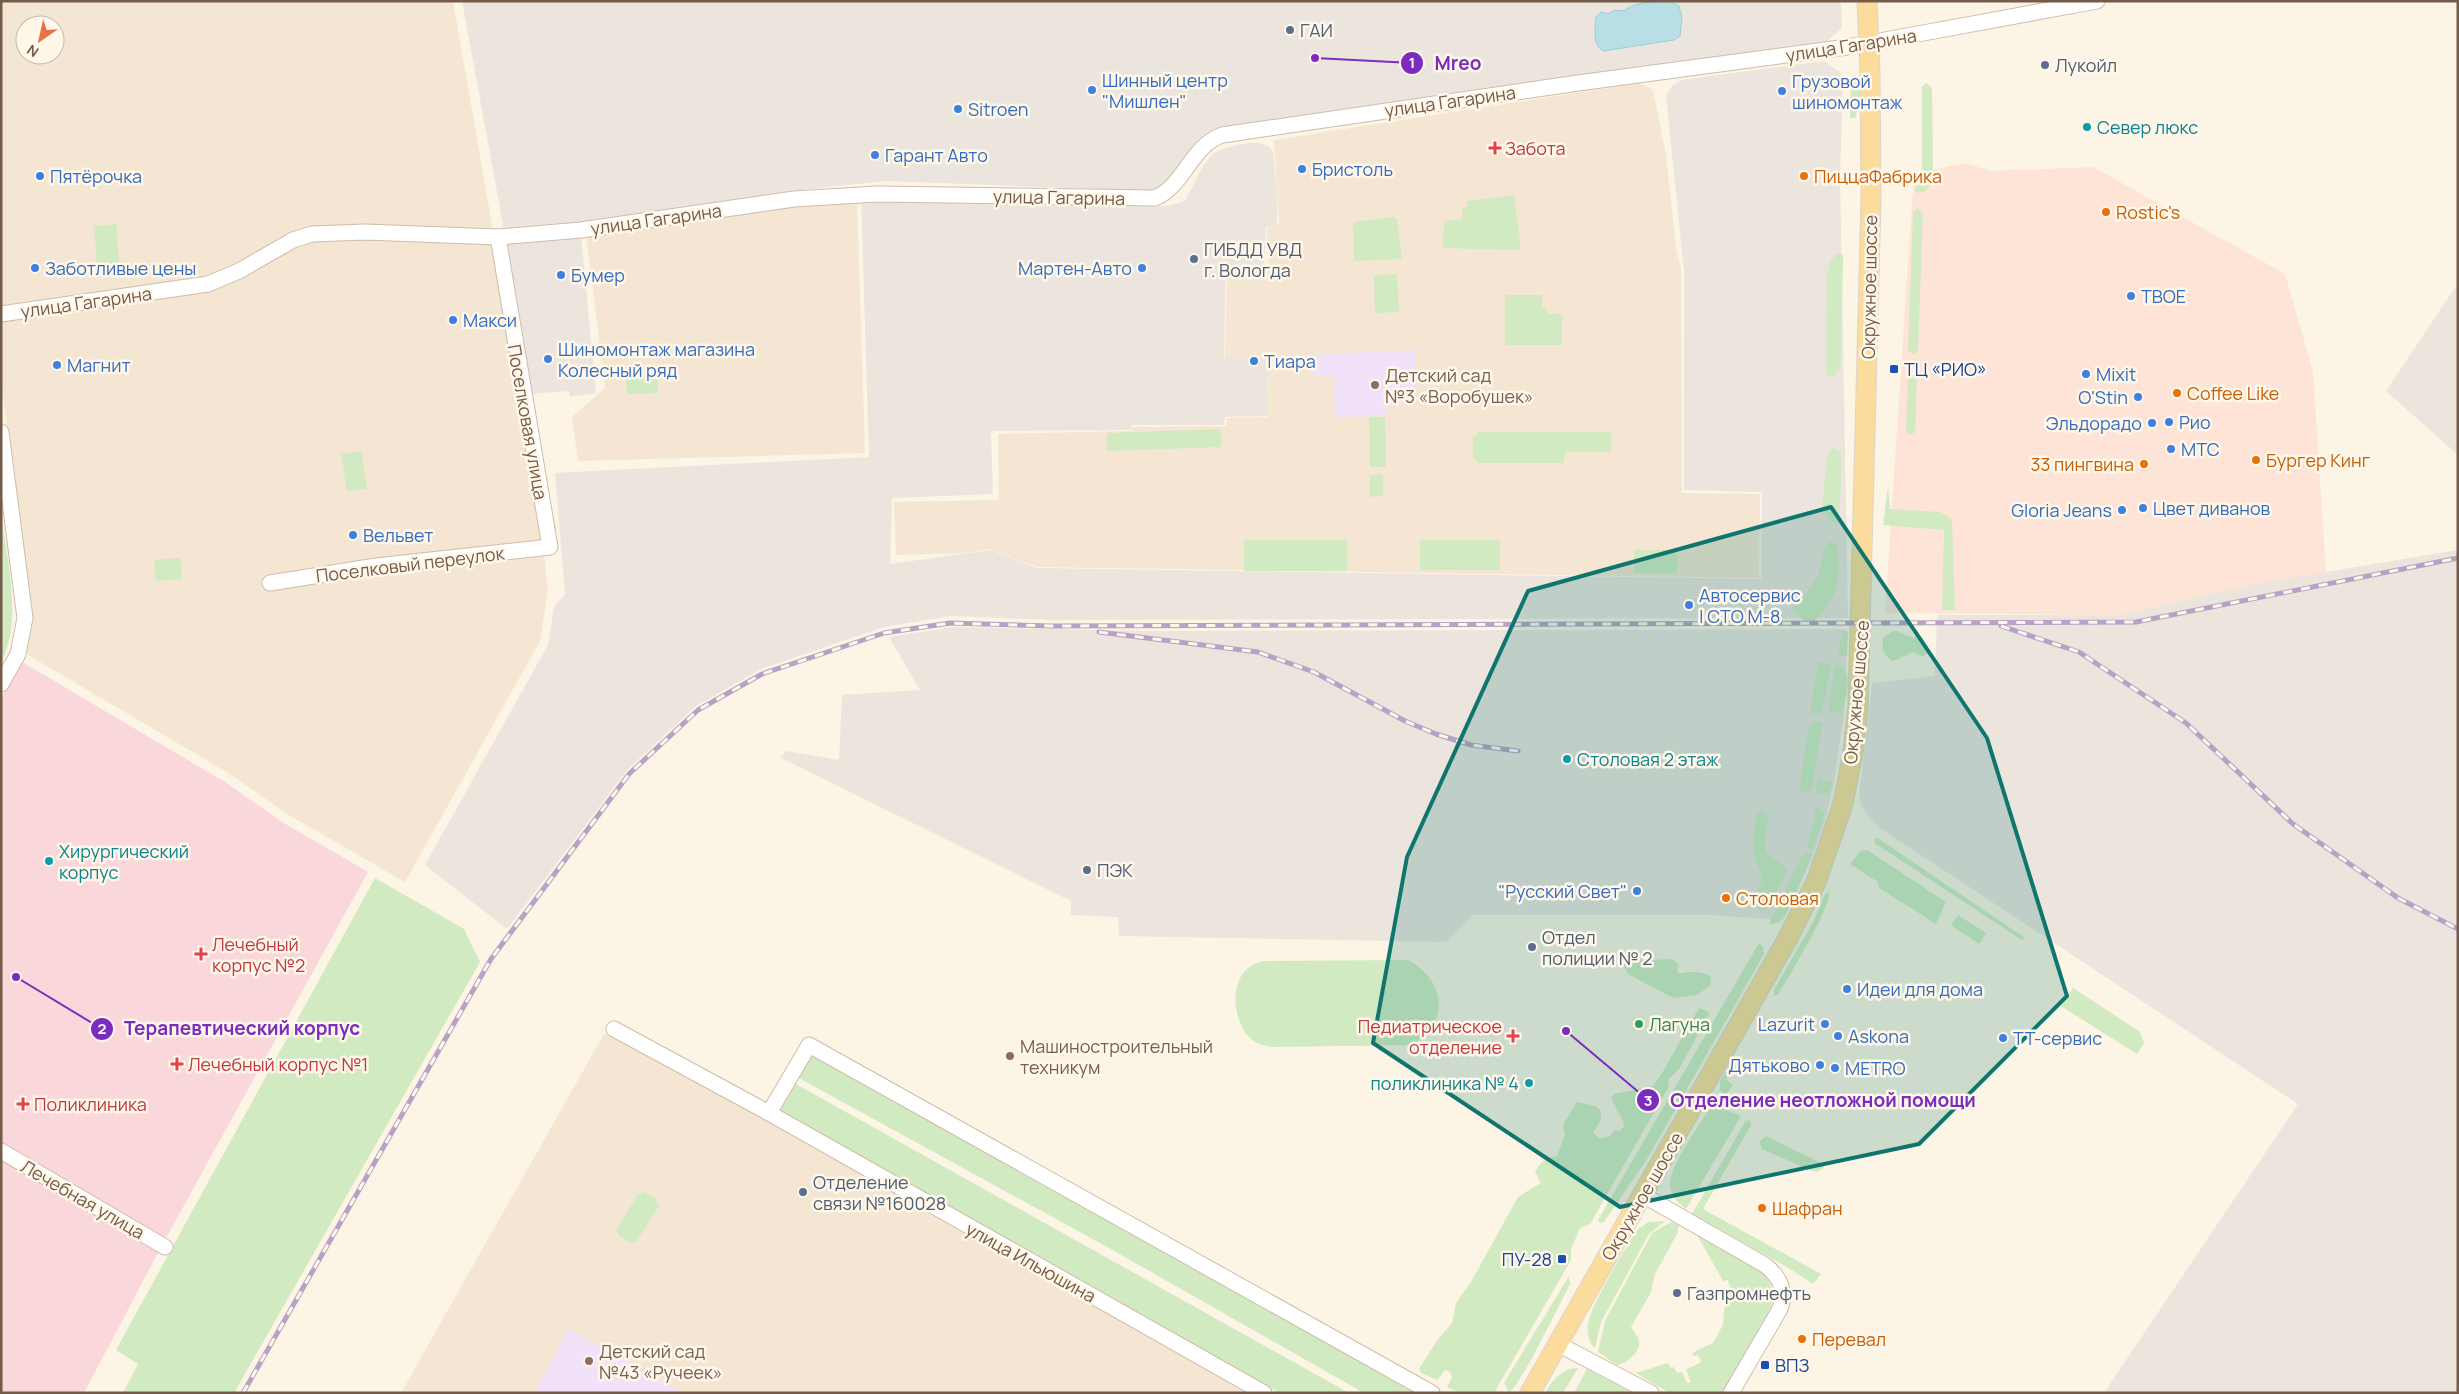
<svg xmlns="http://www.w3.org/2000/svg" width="2459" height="1394" font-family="Manrope,sans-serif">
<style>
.residential{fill:#f4e6d2;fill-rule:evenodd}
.commercial{fill:#fde4d7}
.industrial{fill:#ece5de}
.education{fill:#f1e1f9}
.medical{fill:#fad7da}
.green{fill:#d1eac2}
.water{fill:#b8dee6;stroke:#9ecdd8}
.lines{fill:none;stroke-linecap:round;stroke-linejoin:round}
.minor-casing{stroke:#cebcaa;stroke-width:17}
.major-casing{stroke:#dbd4d0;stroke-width:21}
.minor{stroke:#fff;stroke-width:15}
.major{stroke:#fcdc9c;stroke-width:19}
.rail-casing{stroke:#b7a2c6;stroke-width:5}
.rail{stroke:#fff8ea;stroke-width:3;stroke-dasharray:9;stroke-linecap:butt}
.marked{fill:#0f766e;fill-opacity:0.2;stroke:#0f766e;stroke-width:4;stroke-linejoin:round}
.service-dot{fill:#5c6f8a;stroke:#fff8ea;stroke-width:2}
.shop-dot{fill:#3f7fe0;stroke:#fff8ea;stroke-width:2}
.culture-dot{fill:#0f9aa8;stroke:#fff8ea;stroke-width:2}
.health-dot{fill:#e0444e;stroke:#fff8ea;stroke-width:2}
.food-dot{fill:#e8710a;stroke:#fff8ea;stroke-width:2}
.transit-dot{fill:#1a4fb4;stroke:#fff8ea;stroke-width:2}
.education-dot{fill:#8d6e63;stroke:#fff8ea;stroke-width:2}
.leisure-dot{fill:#2e9e5b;stroke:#fff8ea;stroke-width:2}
.labels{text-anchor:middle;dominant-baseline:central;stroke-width:5;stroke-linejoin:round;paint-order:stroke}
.service-label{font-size:18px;fill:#4e5e75;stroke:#fff8ea;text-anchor:start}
.street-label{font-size:18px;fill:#755b49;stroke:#fff8ea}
.shop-label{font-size:18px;fill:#366cbe;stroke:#fff8ea;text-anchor:start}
.culture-label{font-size:18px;fill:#0d838f;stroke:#fff8ea;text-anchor:start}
.health-label{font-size:18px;fill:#be3a42;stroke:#fff8ea;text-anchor:start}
.food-label{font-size:18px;fill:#c56008;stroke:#fff8ea;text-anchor:start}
.transit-label{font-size:18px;fill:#164399;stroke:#fff8ea;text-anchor:start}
.education-label{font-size:18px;fill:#785e54;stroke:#fff8ea;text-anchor:start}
.leisure-label{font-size:18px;fill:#27864d;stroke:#fff8ea;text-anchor:start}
.leader{fill:none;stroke:#7b2cbf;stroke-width:2}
.callout-dot{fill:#7b2cbf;stroke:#fff8ea;stroke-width:2}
.mark-label{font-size:15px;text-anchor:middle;font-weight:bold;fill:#fff}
.callout-label{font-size:19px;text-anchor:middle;font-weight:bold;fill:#7b2cbf;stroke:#fff8ea;stroke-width:5;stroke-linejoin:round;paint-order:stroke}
</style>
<rect width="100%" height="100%" fill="#fcf4e4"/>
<g class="residential">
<path d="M1,1H453L493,231L310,229L238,266L207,278L1,306ZM25,25H55V55H25Z"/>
<path d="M1640,83L1653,90L1666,155L1676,248L1681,268L1682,493L1760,494L1759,578L1037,567L989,549L965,553L896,555L894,502L999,500L998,434L1132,431V427L1226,426L1227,418L1268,417L1267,358H1225L1227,268L1269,269L1267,228L1279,224L1274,140Z"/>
<path d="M857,198L865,453L578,461L572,417L605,388L586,234Z"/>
<path d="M365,238L493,244L543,545L548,591L540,641L405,882L287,814L230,774L23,652L21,537L1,380V321L207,292L296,244L312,239Z"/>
<path d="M604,1034L623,1039L1255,1393H401Z"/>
</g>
<path class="commercial" d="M1965,163L1991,171L2093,167L2285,274L2313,372L2326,572L2122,615L1885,613L1914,174Z"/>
<g class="industrial">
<path d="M462,1H1841L1842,28L1826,42L1212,129L1202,136L1164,184L1151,191L887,181L790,191L579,223L504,230Z"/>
<path d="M1824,61L1840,72L1843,82L1840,175L1848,618L1051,620L951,616L884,627L761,669L696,706L627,770L507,929L425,865L548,645L554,607L565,594L555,473L869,457L861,197L1168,206L1185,201L1203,166L1212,154L1225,148L1247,143H1259L1269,147L1273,152L1277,192V225L1266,227L1264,267H1226L1224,358H1267L1268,416L1225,417L1224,425H1131V430L991,431L993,494L892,498L890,564L990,550L1037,568L1761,579L1762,492L1684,490V271L1666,96L1672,86L1681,80Z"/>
<path d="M581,235L596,393L570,397L569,391L530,394L505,242Z"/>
<path d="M2458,283V455L2386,391Z"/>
<path d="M2458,550V1393H2104L2298,1104L1880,828L1870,818L1862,807L1859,796L1872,683L1935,676L1937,615H2122L2254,584Z"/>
<path d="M952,627L1143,631L1847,629L1845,705L1834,782L1825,821L1812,858L1783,920L1708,915H1473L1446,942L1119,936L1118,917L1071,915V901L781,758L786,751L839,760L842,695L920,690L889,637Z"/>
</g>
<g class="education">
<path d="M1415,350L1416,394L1410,405L1386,407V416L1335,417L1334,375L1312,376L1311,355Z"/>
<path d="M569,1329L683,1393H534Z"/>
</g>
<path class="medical" d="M22,662L225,782L282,822L368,872L161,1247L84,1393H1V698Z"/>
<g class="green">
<path d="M1851,76H1861L1859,105L1855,118H1850Z"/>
<path d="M1926,83L1932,88L1933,178C1932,187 1925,193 1917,193L1914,189L1922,181V87Z"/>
<path d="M1514,195L1521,250L1443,248L1444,221L1463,219L1462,208L1468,207L1467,201Z"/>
<path d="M1918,208L1923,213L1918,351L1914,355L1908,351L1913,212Z"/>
<path d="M1394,217L1397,220L1402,259L1354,261L1353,222Z"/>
<path d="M116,224L119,263L97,265L94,226Z"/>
<path d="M1837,253L1843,255L1841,363L1840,368L1834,376H1828L1826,369L1827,276L1830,262Z"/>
<path d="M1397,274L1399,312L1375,313L1374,275Z"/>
<path d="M1505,295H1542V308L1547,309V314H1562V345H1505Z"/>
<path d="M657,373L658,393L627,394L626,375Z"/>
<path d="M1908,375H1917L1915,432L1911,435L1906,432Z"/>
<path d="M1369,417H1385L1386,467H1370Z"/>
<path d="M1221,429V447L1107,451V433Z"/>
<path d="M1479,432H1611V452H1565L1564,463H1479L1473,458V437Z"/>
<path d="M1832,447L1840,451L1842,459L1839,523L1830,521L1822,505L1828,454Z"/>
<path d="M361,451L367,489L347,491L341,454Z"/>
<path d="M1370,475H1383V496L1370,497Z"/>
<path d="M1888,487L1890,509L1940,512L1952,520L1955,610H1942L1944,530L1883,525Z"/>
<path d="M1,515C7,558 23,623 1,662Z"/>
<rect x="1244" y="540" width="103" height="31"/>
<rect x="1420" y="540" width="80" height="30"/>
<path d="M1831,542L1838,546C1838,565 1841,586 1830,602C1826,609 1820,613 1815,621H1804L1794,612L1793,605C1805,598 1817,580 1821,566C1824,556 1821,554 1827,543Z"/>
<rect x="1634" y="550" width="43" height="23"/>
<path d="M180,558L182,579L156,581L154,560Z"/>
<path d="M1842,631L1848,632L1847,656H1838Z"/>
<path d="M1896,631L1914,638L1917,635L1923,638L1930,651L1923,657L1913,652L1893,661C1883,654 1882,651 1883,638L1891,632Z"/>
<path d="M1818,662L1831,664L1822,713H1810Z"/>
<path d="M1835,665L1842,666C1852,675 1847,700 1841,711L1828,714Z"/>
<path d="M1818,721L1822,723L1812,789L1808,792L1799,791L1809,725Z"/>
<path d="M1818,779L1831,782L1833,784L1829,793L1815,794Z"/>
<path d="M1814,808L1820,809L1825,813L1813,850L1807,847L1815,819Z"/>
<path d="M1762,812L1767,814C1770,827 1761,841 1767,854L1787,869L1769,909L1761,910L1752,905L1751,899C1767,877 1763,881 1755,857C1752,846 1754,829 1756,817L1758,813Z"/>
<path d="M1876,838L1879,839L2025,938L2022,940L1876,844L1874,842Z"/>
<path d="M1867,850L1946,902L1936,924L1879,888L1878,882L1850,864L1861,851Z"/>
<path d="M1804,852L1812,854C1805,869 1791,912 1780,921C1776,924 1773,924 1769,924Z"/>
<path d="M375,878L464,929L480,962L234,1393H123L138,1364L116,1350Z"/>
<path d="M1829,892C1832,906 1788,978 1778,995L1774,996V990L1812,924L1825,894Z"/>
<path d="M1958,915L1986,933L1979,944L1951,925Z"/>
<path d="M1759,943L1763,947L1764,954L1647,1159L1604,1222L1600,1223L1598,1220Z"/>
<path d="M1672,959L1679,965L1677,970L1679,974C1688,971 1704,971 1711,977L1710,986L1697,995L1673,998L1628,974L1623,964L1625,961Z"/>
<path d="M1408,960C1446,980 1451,1023 1411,1045L1271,1047C1267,1046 1262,1045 1259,1044C1234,1033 1227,985 1248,968C1251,965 1258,963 1262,961Z"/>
<path d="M2073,988L2140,1032L2144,1043L2137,1054L2061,1006Z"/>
<path d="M1699,1008L1707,1011L1709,1014L1679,1069L1669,1079L1668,1088L1590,1224L1580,1228L1571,1249V1260L1494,1393H1460L1447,1387L1452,1377L1450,1372L1445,1370L1437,1380L1421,1373L1419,1369L1436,1342L1452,1323L1456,1303L1471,1282L1518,1197L1541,1183L1535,1172C1541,1161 1545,1158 1557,1156L1565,1135L1563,1125L1577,1102L1595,1106L1601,1111V1119L1593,1133L1601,1139L1611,1135L1614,1130L1619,1131L1624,1127L1623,1121L1611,1098L1614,1094L1653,1086L1661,1075Z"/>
<path d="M810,1055L1418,1393H1364L1109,1248L797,1077Z"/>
<path d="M1735,1056L1736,1061L1726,1079L1733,1085L1726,1095L1720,1091V1081Z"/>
<path d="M794,1083L1349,1393H1280L778,1112Z"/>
<path d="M1715,1105L1741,1116L1686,1209C1678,1203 1670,1196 1670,1184C1671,1163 1698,1128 1709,1109Z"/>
<path d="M1749,1120L1751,1125L1703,1209L1821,1274L1813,1284L1787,1267L1692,1214L1745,1122Z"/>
<path d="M1766,1136L1823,1164L1824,1168L1817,1172L1812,1171L1762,1149L1759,1142Z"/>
<path d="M644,1192L655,1198L659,1206L637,1241L632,1243L619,1236L617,1229L638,1194Z"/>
<path d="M1665,1221L1649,1234L1601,1322L1595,1348C1588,1342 1587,1332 1588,1323C1592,1304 1626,1246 1638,1229L1649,1222Z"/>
<path d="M1671,1222L1679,1225L1677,1234L1655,1274L1651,1292L1631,1327C1633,1331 1639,1337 1639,1342C1641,1352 1626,1364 1617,1365L1598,1352L1605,1321L1652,1233Z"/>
<path d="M1696,1233L1763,1273C1768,1279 1773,1288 1773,1297C1773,1315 1735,1372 1724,1390L1721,1393H1669L1636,1373L1668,1363L1670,1368L1674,1367L1677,1373L1682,1372L1687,1383L1691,1382L1686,1370L1701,1362L1698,1355L1694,1356L1692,1353L1713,1343L1723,1325L1726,1292L1730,1288L1728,1280L1723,1281Z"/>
<path d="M1569,1276L1570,1284C1561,1301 1520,1387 1509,1392L1504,1383Z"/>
<path d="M1578,1368L1563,1393H1546C1551,1380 1563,1368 1578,1368Z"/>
<path d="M1587,1369L1632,1393H1574Z"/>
</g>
<path class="water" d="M1670,1L1679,6L1682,17L1680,36L1674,40L1603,51C1592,44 1595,29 1596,17L1601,12L1608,14L1615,10L1624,11C1634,1 1657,2 1670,1Z"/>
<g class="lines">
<g class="minor-casing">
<g id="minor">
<path d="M1,314L208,284L239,271L293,240L312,234L365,232L498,237L581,230L794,199L877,194L1155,198C1184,186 1191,146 1222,135L1578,83L1847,47L2097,1"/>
<path d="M1,432L25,618L18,654L1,684"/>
<path d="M270,583L376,566L550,547L498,237"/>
<path d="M614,1029L769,1113L1264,1393"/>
<path d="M769,1113L809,1045L1432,1393"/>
<path d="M1,1151L165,1247"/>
<path d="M1643,1195L1765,1265C1780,1277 1787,1290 1780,1309L1731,1393"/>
<path d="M1558,1344L1651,1393"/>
</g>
</g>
<g class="major-casing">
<path id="major" d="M1530,1393L1788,938L1816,882L1843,804L1853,752L1858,707L1871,197L1870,73L1867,1"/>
</g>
<use href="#minor" class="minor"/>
<use href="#major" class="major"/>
<g class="rail-casing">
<g id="rail">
<path d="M2001,626L2079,652L2186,723L2293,824L2398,898L2458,929"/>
<path d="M1099,632L1258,652L1314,672L1405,721L1436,734L1471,745L1518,751"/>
<path d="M243,1393L491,959L629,774L698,710L762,674L884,633L950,623L1050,626L2136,622L2458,558"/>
</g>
</g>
<use href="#rail" class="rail"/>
</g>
<path class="marked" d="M1831,507L1987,738L2067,996L1919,1144L1620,1207L1373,1043L1407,857L1528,591Z"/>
<g class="service-dot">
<circle cx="1290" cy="30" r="5"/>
<circle cx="2045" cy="65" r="5"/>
<circle cx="1194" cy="259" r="5"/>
<circle cx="1087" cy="870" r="5"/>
<circle cx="1532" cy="947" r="5"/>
<circle cx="803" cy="1192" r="5"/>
<circle cx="1677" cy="1293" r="5"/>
</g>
<g class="shop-dot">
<circle cx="1092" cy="90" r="5"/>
<circle cx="1782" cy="91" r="5"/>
<circle cx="958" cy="109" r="5"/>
<circle cx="875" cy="155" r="5"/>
<circle cx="1302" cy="169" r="5"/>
<circle cx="40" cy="176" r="5"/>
<circle cx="35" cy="268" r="5"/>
<circle cx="1142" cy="268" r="5"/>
<circle cx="561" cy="275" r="5"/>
<circle cx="2131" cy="296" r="5"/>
<circle cx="453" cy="320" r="5"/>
<circle cx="548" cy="359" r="5"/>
<circle cx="1254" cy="361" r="5"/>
<circle cx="57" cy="365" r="5"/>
<circle cx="2086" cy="374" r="5"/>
<circle cx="2138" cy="397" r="5"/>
<circle cx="2169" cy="422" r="5"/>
<circle cx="2152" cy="423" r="5"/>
<circle cx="2171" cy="449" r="5"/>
<circle cx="2143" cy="508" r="5"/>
<circle cx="2122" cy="510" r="5"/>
<circle cx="353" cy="535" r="5"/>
<circle cx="1689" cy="605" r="5"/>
<circle cx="1637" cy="891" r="5"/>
<circle cx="1847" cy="989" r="5"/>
<circle cx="1825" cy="1024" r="5"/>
<circle cx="1838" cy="1036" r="5"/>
<circle cx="2003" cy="1038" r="5"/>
<circle cx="1820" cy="1065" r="5"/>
<circle cx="1835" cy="1068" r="5"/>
</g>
<g class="culture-dot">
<circle cx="2087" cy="127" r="5"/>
<circle cx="1567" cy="759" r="5"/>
<circle cx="49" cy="861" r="5"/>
<circle cx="1529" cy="1083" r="5"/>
</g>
<g class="health-dot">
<path d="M1492.5 140.5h5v5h5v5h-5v5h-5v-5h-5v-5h5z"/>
<path d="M198.5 946.5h5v5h5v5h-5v5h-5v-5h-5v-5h5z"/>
<path d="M1510.5 1028.5h5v5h5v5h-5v5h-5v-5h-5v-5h5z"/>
<path d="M174.5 1056.5h5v5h5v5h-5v5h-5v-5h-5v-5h5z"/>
<path d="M20.5 1096.5h5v5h5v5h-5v5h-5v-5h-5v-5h5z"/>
</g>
<g class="food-dot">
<circle cx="1804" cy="176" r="5"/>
<circle cx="2106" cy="212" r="5"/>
<circle cx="2177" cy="393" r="5"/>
<circle cx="2256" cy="460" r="5"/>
<circle cx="2144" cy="464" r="5"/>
<circle cx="1726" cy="898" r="5"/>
<circle cx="1762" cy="1208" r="5"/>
<circle cx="1802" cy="1339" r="5"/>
</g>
<g class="transit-dot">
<rect x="1889" y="364" width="10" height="10" rx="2.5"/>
<rect x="1557" y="1254" width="10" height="10" rx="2.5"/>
<rect x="1760" y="1360" width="10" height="10" rx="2.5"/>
</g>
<g class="education-dot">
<circle cx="1375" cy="385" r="5"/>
<circle cx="1010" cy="1056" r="5"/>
<circle cx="589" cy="1361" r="5"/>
</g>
<circle class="leisure-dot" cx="1639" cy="1024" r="5"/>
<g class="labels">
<g class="service-label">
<text x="1300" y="30">ГАИ</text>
<text x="2055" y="65">Лукойл</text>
<text x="1204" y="249">ГИБДД УВД<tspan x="1204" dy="21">г. Вологда</tspan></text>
<text x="1097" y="870">ПЭК</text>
<text x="1542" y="937">Отдел<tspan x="1542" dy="21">полиции № 2</tspan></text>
<text x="813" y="1182">Отделение<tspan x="813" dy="21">связи №160028</tspan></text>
<text x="1687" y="1293">Газпромнефть</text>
</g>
<g class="street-label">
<text transform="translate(1851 45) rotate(-9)">улица Гагарина</text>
<text transform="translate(1450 101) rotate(-8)">улица Гагарина</text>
<text transform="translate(1059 197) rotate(1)">улица Гагарина</text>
<text transform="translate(656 219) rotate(-8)">улица Гагарина</text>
<text transform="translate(1869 287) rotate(-89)">Окружное шоссе</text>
<text transform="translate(86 302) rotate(-8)">улица Гагарина</text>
<text transform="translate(528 422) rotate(80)">Поселковая улица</text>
<text transform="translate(410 564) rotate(-7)">Поселковый переулок</text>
<text transform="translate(1856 692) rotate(-85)">Окружное шоссе</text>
<text transform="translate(1642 1196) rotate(-60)">Окружное шоссе</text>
<text transform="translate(83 1199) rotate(30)">Лечебная улица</text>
<text transform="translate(1031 1262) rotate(29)">улица Ильюшина</text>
</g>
<g class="shop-label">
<text x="1102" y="80">Шинный центр<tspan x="1102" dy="21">"Мишлен"</tspan></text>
<text x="1792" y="81">Грузовой<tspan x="1792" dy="21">шиномонтаж</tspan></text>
<text x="968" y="109">Sitroen</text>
<text x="885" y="155">Гарант Авто</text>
<text x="1312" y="169">Бристоль</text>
<text x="50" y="176">Пятёрочка</text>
<text x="45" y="268">Заботливые цены</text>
<text x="1132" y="268" text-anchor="end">Мартен-Авто</text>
<text x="571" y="275">Бумер</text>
<text x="2141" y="296">ТВОЕ</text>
<text x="463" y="320">Макси</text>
<text x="558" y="349">Шиномонтаж магазина<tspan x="558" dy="21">Колесный ряд</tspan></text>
<text x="1264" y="361">Тиара</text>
<text x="67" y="365">Магнит</text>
<text x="2096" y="374">Mixit</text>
<text x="2128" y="397" text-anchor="end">O'Stin</text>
<text x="2179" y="422">Рио</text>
<text x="2142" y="423" text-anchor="end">Эльдорадо</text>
<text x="2181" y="449">МТС</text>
<text x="2153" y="508">Цвет диванов</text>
<text x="2112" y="510" text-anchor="end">Gloria Jeans</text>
<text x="363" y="535">Вельвет</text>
<text x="1699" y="595">Автосервис<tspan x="1699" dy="21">| СТО М-8</tspan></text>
<text x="1627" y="891" text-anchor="end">"Русский Свет"</text>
<text x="1857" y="989">Идеи для дома</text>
<text x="1815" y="1024" text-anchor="end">Lazurit</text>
<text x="1848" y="1036">Askona</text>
<text x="2013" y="1038">ТТ-сервис</text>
<text x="1810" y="1065" text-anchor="end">Дятьково</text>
<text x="1845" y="1068">METRO</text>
</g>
<g class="culture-label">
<text x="2097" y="127">Север люкс</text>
<text x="1577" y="759">Столовая 2 этаж</text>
<text x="59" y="851">Хирургический<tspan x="59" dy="21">корпус</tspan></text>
<text x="1519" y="1083" text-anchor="end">поликлиника № 4</text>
</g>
<g class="health-label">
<text x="1505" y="148">Забота</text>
<text x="212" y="944">Лечебный<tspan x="212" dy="21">корпус №2</tspan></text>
<text x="1502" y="1026" text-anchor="end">Педиатрическое<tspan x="1502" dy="21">отделение</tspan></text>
<text x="188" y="1064">Лечебный корпус №1</text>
<text x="34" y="1104">Поликлиника</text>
</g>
<g class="food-label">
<text x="1814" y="176">ПиццаФабрика</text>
<text x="2116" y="212">Rostic's</text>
<text x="2187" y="393">Coffee Like</text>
<text x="2266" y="460">Бургер Кинг</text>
<text x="2134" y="464" text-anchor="end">33 пингвина</text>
<text x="1736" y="898">Столовая</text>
<text x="1772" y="1208">Шафран</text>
<text x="1812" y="1339">Перевал</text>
</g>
<g class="transit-label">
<text x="1904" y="369">ТЦ «РИО»</text>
<text x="1552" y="1259" text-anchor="end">ПУ-28</text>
<text x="1775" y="1365">ВПЗ</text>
</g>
<g class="education-label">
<text x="1385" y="375">Детский сад<tspan x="1385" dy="21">№3 «Воробушек»</tspan></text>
<text x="1020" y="1046">Машиностроительный<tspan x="1020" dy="21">техникум</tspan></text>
<text x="599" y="1351">Детский сад<tspan x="599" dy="21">№43 «Ручеек»</tspan></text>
</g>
<g class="leisure-label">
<text x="1649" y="1024">Лагуна</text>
</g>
</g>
<path class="leader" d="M1315 58L1412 63M16 977L102 1029M1566 1031L1648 1100"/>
<g class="callout-dot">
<circle cx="1315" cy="58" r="5"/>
<circle cx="16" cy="977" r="5"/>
<circle cx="1566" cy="1031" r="5"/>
<circle cx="1412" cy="63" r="12"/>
<circle cx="102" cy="1029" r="12"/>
<circle cx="1648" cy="1100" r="12"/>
</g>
<g class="mark-label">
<text x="1412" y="68">1</text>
<text x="102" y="1034">2</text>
<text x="1648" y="1106">3</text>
</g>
<g class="callout-label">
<text x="1458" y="70">Mreo</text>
<text x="242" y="1035">Терапевтический корпус</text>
<text x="1823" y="1107">Отделение неотложной помощи</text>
</g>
<rect width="2459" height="1394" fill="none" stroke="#755b49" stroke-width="5"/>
<g transform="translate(40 40) rotate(214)"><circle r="24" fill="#fff8ea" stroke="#c8b9aa"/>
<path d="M0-4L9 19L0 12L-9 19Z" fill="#e87248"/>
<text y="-8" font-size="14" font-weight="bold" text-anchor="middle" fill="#755b49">N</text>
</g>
</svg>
